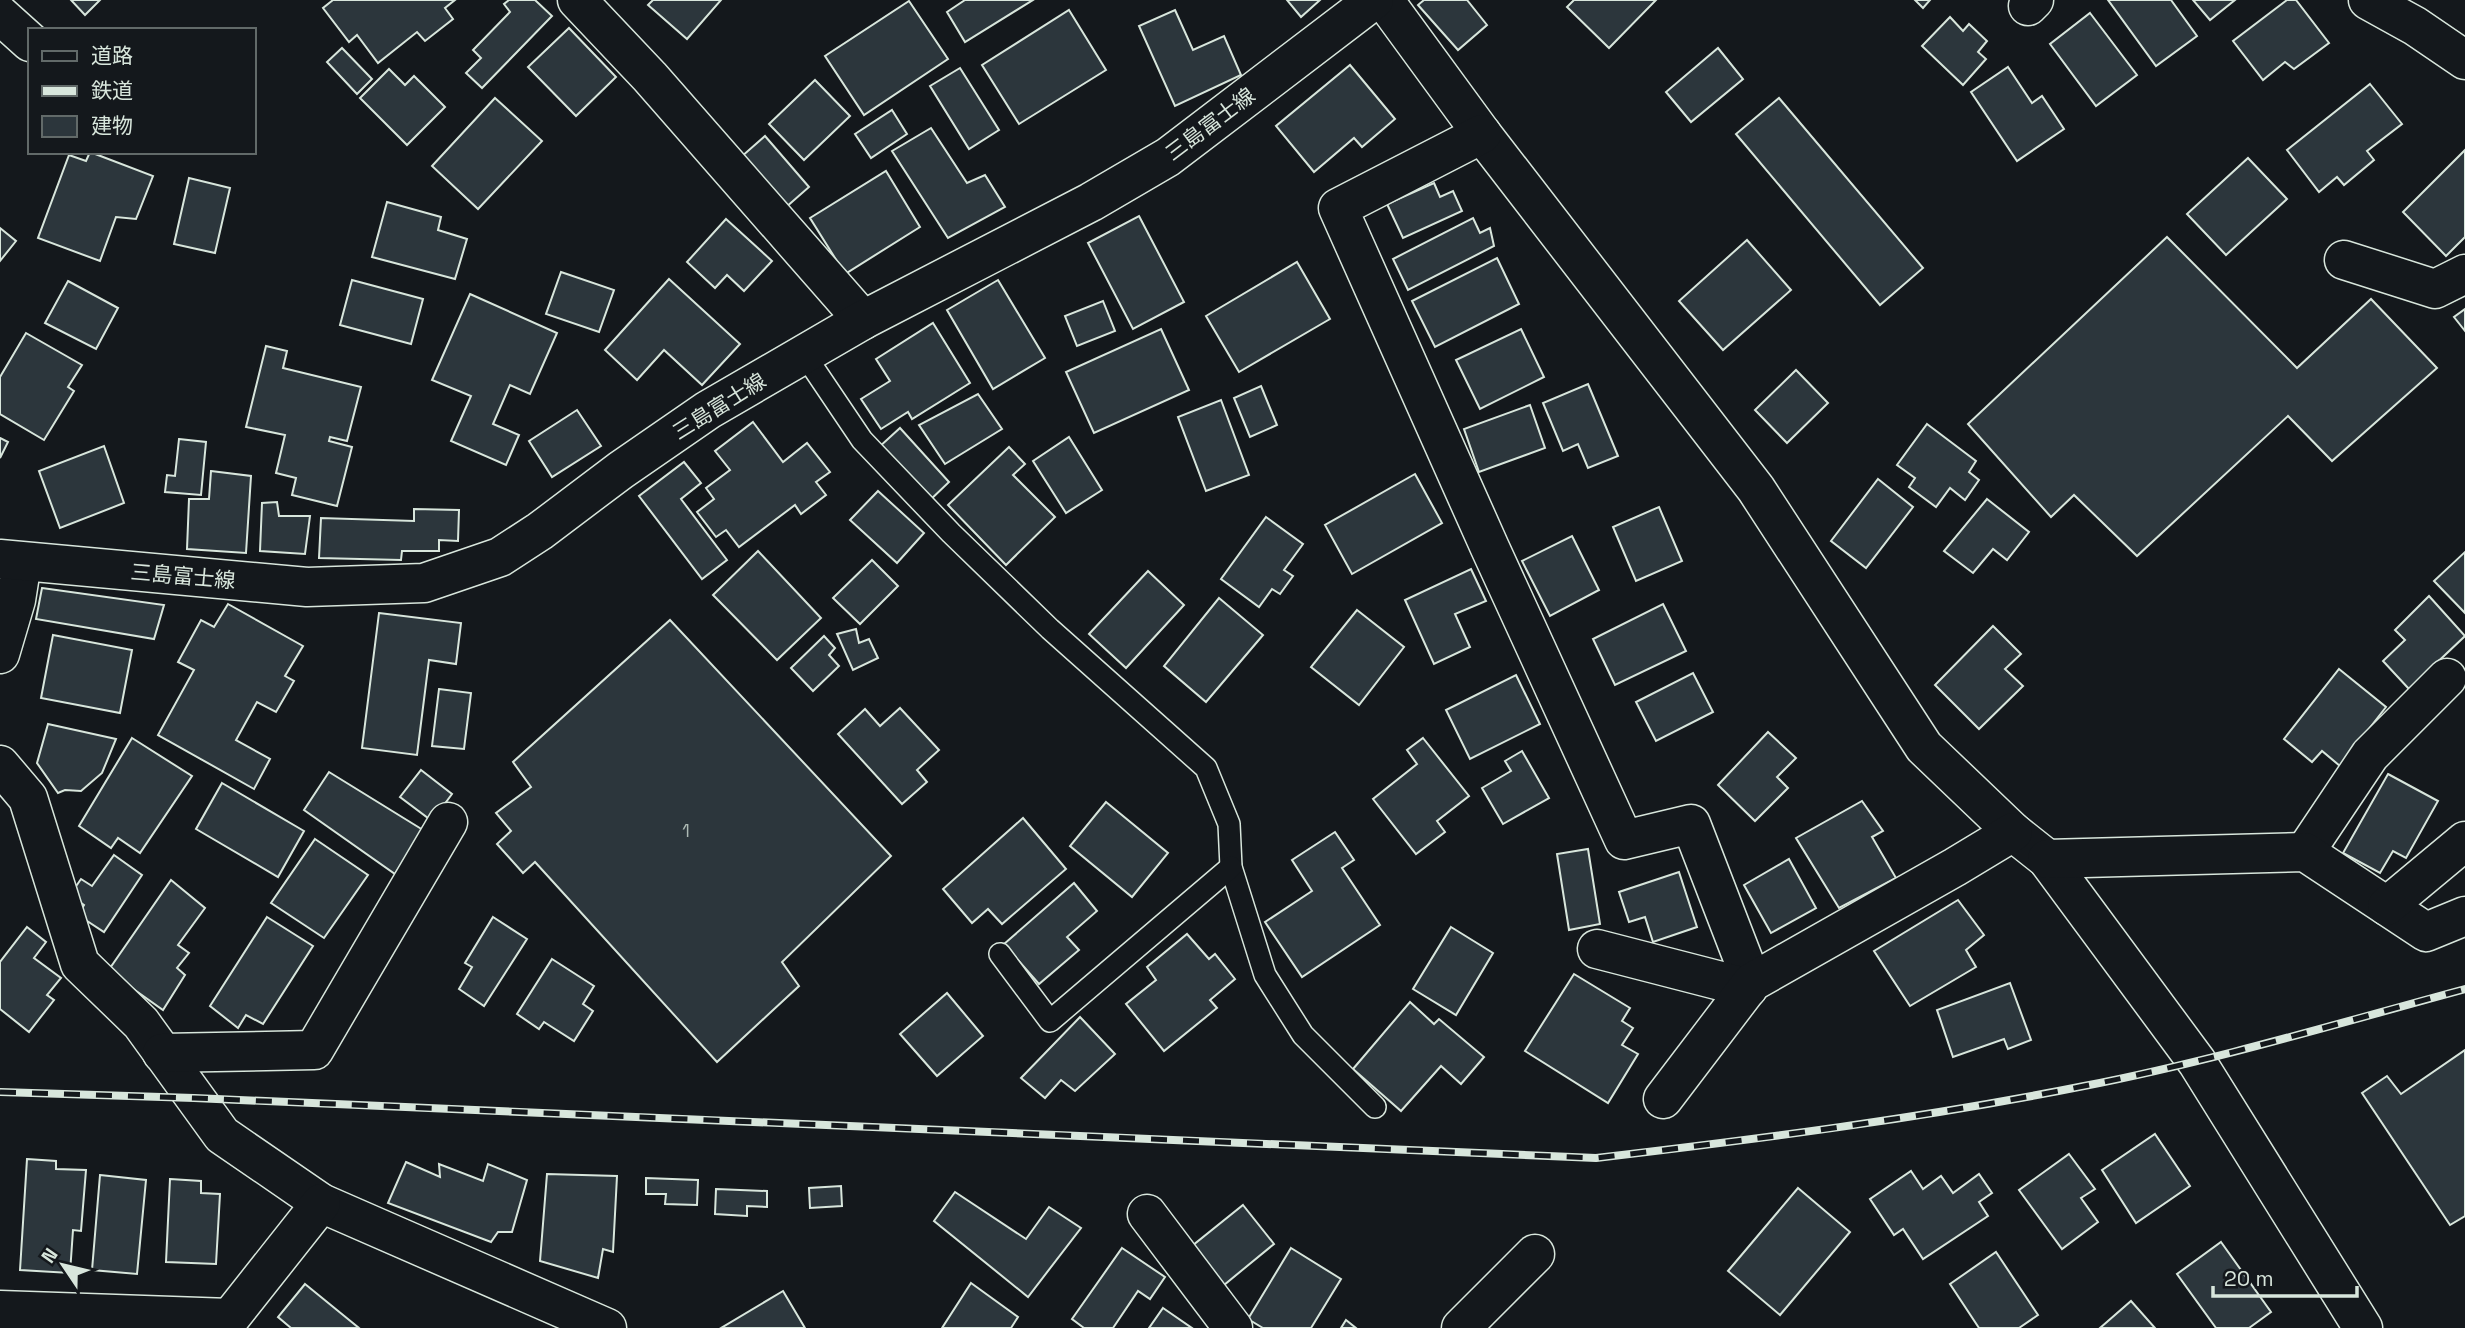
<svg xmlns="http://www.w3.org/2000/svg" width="2465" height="1328" font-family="'Space Grotesk','Noto Sans JP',sans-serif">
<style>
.building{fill:#2c363c;stroke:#d8e6dc;stroke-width:2}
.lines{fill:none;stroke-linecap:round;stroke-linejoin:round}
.service-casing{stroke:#d8e6dc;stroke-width:24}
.minor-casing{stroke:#d8e6dc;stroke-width:41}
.primary-casing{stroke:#d8e6dc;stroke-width:41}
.service{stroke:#14181c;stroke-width:21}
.minor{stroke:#14181c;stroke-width:38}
.primary{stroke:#14181c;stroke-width:38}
.rail-casing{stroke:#d8e6dc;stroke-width:8}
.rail{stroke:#14181c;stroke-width:5;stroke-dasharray:16;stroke-linecap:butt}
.labels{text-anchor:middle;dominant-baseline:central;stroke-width:5;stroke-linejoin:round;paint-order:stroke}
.number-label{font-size:18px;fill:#adbab4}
.street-label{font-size:21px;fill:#d8e6dc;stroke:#14181c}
</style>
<rect width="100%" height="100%" fill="#14181c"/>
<g class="building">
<path d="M71,0H100L85,15Z"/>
<path d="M333,0H455L445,8L453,19L425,41L417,32L378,63L357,35L349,42L323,8Z"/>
<path d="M509,0H535L552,16L482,88L466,73L481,58L473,50L510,12L504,4Z"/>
<path d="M653,0H721L687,39L648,5Z"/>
<path d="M965,0H1033L965,42L947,12Z"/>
<path d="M1287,0H1320L1301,17Z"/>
<path d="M1424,0H1467L1487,25L1458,50L1418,5Z"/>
<path d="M1574,0H1656L1609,48L1567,7Z"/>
<path d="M1915,0H1930L1923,8Z"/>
<path d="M2108,0H2171L2197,36L2156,66Z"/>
<path d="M2193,0H2235L2210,20Z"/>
<path d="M2287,0H2296L2329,43L2294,69L2285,62L2263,80L2233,41Z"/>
<path d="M909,1L948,59L864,115L825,56Z"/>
<path d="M1069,10L1106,70L1019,124L982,65Z"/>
<path d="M1175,10L1193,50L1224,36L1241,75L1175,106L1139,26Z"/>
<path d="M2090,13L2137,75L2096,106L2050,44Z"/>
<path d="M1950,17L1963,31L1969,24L1987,41L1978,52L1986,59L1963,85L1922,46Z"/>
<path d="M569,28L616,77L576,116L528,67Z"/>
<path d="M342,48L372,79L357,94L327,62Z"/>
<path d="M1718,48L1743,79L1691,122L1666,92Z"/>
<path d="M1350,65L1395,119L1362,147L1354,138L1314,172L1276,126Z"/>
<path d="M2008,67L2032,103L2042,96L2064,129L2017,161L1971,92Z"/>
<path d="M960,68L999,130L969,149L930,86Z"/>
<path d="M389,69L405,85L414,76L445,107L407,145L360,98Z"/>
<path d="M815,80L850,116L804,160L769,124Z"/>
<path d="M2370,84L2402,124L2367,151L2374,160L2344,185L2337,177L2319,192L2287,150Z"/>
<path d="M495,98L542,141L478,209L432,166Z"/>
<path d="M1779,98L1923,268L1880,305L1736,134Z"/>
<path d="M892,110L907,134L871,158L855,134Z"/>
<path d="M931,128L967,183L985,175L1005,207L948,238L892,151Z"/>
<path d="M765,136L809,187L785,208L741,157Z"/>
<path d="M2465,150V237L2446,256L2403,212Z"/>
<path d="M90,152L153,176L136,219L116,217L100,261L38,238L69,155L86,161Z"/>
<path d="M2248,158L2287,199L2226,255L2187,214Z"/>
<path d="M886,171L920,227L845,274L810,218Z"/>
<path d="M189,178L230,188L215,253L174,244Z"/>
<path d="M1434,183L1440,197L1453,191L1462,211L1403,238L1387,204Z"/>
<path d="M387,202L441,217L438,230L467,239L455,279L372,257Z"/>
<path d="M1139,216L1184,302L1133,329L1088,243Z"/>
<path d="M1473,218L1480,233L1490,228L1494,246L1408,290L1393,259Z"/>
<path d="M726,219L772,261L744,291L727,275L715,288L687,262Z"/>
<path d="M0,228L16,241L0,261Z"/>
<path d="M2167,237L2297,368L2371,299L2437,368L2332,461L2288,416L2137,556L2074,495L2051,517L1968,424Z"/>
<path d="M1747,240L1791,290L1723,350L1679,301Z"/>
<path d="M1497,258L1519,304L1435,347L1412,301Z"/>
<path d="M1297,262L1330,319L1239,372L1206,316Z"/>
<path d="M561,272L614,290L599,332L546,314Z"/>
<path d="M669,279L740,344L702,385L664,350L637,380L605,350Z"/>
<path d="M352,280L423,299L411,344L340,325Z"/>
<path d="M998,280L1045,358L993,389L947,310Z"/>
<path d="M68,281L118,308L96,349L45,323Z"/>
<path d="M470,294L557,333L530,394L510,385L493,424L519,435L506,465L451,441L471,396L432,380Z"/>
<path d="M1103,301L1115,331L1077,346L1065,316Z"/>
<path d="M2465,309V331L2454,317Z"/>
<path d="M933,323L970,383L912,419L908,412L881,429L861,399L890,381L876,359Z"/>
<path d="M1161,329L1189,390L1094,433L1066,372Z"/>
<path d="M1521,329L1544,377L1480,409L1456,360Z"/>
<path d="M26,333L82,365L68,387L74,391L44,440L0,414V377Z"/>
<path d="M266,346L287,351L283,368L361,387L347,441L330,437L329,441L352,447L337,506L292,495L296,478L276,473L285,435L246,427Z"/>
<path d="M1796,370L1828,403L1787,443L1755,410Z"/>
<path d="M1588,384L1618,456L1588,468L1578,444L1563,451L1543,403Z"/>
<path d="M1261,386L1277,425L1250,437L1234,398Z"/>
<path d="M978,394L1002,429L945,464L919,425Z"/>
<path d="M1221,400L1249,475L1206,491L1178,417Z"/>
<path d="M1530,405L1545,448L1479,472L1464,429Z"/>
<path d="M577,410L601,446L552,477L529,441Z"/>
<path d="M753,422L783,462L807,443L830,472L816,482L826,495L801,514L795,505L739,547L726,530L716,537L697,512L714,499L706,488L730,470L715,451Z"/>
<path d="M1927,424L1976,461L1969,472L1979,480L1965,500L1950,488L1936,507L1909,487L1915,478L1897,465Z"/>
<path d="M900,428L949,482L927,503L878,448Z"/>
<path d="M1069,437L1102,490L1066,513L1033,461Z"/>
<path d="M0,438L8,442L0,458Z"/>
<path d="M179,439L206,442L201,495L165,492L167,475L175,476Z"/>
<path d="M104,446L124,503L60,528L39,471Z"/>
<path d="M1009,447L1025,464L1013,475L1055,517L1006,565L948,505Z"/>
<path d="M684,462L701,483L681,499L727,560L702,579L639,496Z"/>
<path d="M211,471L251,476L246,553L187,549L189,499H209Z"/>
<path d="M1415,474L1442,523L1352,574L1325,525Z"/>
<path d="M1878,479L1913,507L1866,568L1831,541Z"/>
<path d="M878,491L924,533L897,563L850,520Z"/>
<path d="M1987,499L2029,532L2007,560L1993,549L1973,573L1944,551Z"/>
<path d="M277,502L279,516H310L305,554L260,551L262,503Z"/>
<path d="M1659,507L1682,561L1636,581L1613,527Z"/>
<path d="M414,509L459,510L458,541L439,540V551H402L401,560L319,558L321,518L414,521Z"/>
<path d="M1266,517L1303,544L1284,570L1293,576L1280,594L1272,589L1259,607L1221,579Z"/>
<path d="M1572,536L1599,590L1550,616L1522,561Z"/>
<path d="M758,551L821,618L777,660L713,595Z"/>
<path d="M2465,552V613L2434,581Z"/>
<path d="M872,560L898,586L860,624L833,598Z"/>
<path d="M1471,569L1486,601L1455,614L1470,647L1434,664L1405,600Z"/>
<path d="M1148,571L1184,605L1126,668L1089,634Z"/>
<path d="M42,588L164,605L154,639L36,619Z"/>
<path d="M2429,596L2465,636L2409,689L2383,661L2405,640L2395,630Z"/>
<path d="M1219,598L1263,635L1206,702L1164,666Z"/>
<path d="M228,604L303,646L285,676L294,681L276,712L257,702L236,740L270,759L254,789L158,735L194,670L178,662L201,620L214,627Z"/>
<path d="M1663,604L1686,651L1615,685L1593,639Z"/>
<path d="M1357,610L1404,647L1359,705L1311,667Z"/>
<path d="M379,613L461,623L456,664L429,660L417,755L362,748Z"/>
<path d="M670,620L891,856L782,962L799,986L717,1062L535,862L523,873L497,844L511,831L496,813L531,787L513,762Z"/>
<path d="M1993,626L2021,654L2005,669L2023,686L1979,729L1935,685Z"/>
<path d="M856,629L859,643L869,639L878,658L853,670L837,634Z"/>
<path d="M53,635L132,650L120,713L41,698Z"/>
<path d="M824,636L835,648L829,655L839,666L813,691L791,668Z"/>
<path d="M2339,669L2386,707L2340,766L2322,751L2312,762L2284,739Z"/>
<path d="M1693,673L1713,712L1656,741L1636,702Z"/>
<path d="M1516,675L1540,724L1470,759L1446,710Z"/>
<path d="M439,689L471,693L464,749L432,746Z"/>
<path d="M900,708L939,750L917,770L927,782L902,804L838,734L865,709L880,726Z"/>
<path d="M48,724L116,739L102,773L81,791L65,790L58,793L37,763Z"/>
<path d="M1768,732L1796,758L1777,777L1788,788L1755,821L1718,785Z"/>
<path d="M132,738L192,776L140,853L118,838L111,848L79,826Z"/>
<path d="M1423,738L1469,796L1437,821L1445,832L1416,854L1373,799L1417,764L1407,750Z"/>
<path d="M1522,751L1549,798L1503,824L1482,788L1511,771L1505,761Z"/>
<path d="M421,770L452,794L432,821L400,797Z"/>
<path d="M329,772L423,830L395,874L304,810Z"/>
<path d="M2388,774L2438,801L2406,858L2393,851L2380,873L2343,853Z"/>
<path d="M222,783L304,831L278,877L196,829Z"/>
<path d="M1862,801L1883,831L1872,837L1896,878L1839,908L1796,838Z"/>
<path d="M1106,802L1168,853L1132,897L1070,846Z"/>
<path d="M1023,818L1066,869L1002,924L988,909L972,923L943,889Z"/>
<path d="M1335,832L1354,860L1342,868L1380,925L1302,977L1265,922L1312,891L1292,860Z"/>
<path d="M315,839L368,875L324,938L271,903Z"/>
<path d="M1588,849L1600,924L1569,930L1557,854Z"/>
<path d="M114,855L142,875L104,932L78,915L84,905L70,895L81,879L92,886Z"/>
<path d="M1789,859L1816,908L1771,933L1744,885Z"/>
<path d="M1679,872L1697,927L1653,942L1645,917L1629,922L1619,892Z"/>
<path d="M171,880L205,908L178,945L189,953L177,968L185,975L163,1010L108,971Z"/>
<path d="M1074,883L1097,911L1067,937L1079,950L1039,984L1004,944Z"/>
<path d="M1958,900L1984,935L1966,950L1976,967L1910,1006L1874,951Z"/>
<path d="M267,917L313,946L263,1024L246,1015L238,1028L210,1006Z"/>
<path d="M493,917L527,939L484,1006L459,989L472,967L465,963Z"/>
<path d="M27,927L46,942L34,958L61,978L47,995L54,1000L29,1032L0,1009V962Z"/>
<path d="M1451,927L1493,953L1456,1015L1413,989Z"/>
<path d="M1187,934L1209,959L1215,954L1235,979L1210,1000L1217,1008L1164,1051L1126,1004L1156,980L1147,967Z"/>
<path d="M552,959L594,986L583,1004L593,1011L574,1041L544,1022L539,1029L517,1014Z"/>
<path d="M1574,974L1630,1008L1622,1021L1633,1028L1622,1045L1638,1054L1608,1103L1525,1051Z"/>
<path d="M2010,983L2031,1040L2008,1049L2004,1039L1953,1057L1937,1010Z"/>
<path d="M947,993L983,1036L937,1076L900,1034Z"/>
<path d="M1410,1002L1434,1024L1439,1019L1484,1057L1461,1084L1441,1066L1401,1111L1353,1069Z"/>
<path d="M1080,1017L1115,1054L1075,1091L1061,1080L1045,1098L1021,1078Z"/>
<path d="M2465,1050V1216L2450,1225L2362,1093L2387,1076L2401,1094Z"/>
<path d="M2155,1134L2190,1186L2136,1223L2102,1170Z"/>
<path d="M2069,1154L2095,1189L2081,1198L2098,1222L2062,1249L2019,1190Z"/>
<path d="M27,1159L56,1161V1169L86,1170L81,1231L73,1230L70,1273L20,1270Z"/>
<path d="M406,1162L440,1177L439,1164L483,1181L488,1164L527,1180L512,1232H498L491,1242L388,1203Z"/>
<path d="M1911,1171L1923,1189L1941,1176L1953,1193L1979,1174L1992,1193L1979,1202L1988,1216L1923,1259L1903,1229L1894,1235L1870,1199Z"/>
<path d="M547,1174L617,1176L613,1252L603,1249L598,1278L540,1261Z"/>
<path d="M100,1175L146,1180L137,1274L92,1270Z"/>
<path d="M646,1178L698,1180L697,1205L665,1204L666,1194H646Z"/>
<path d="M170,1179L201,1181V1193L220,1194L216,1264L166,1262Z"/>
<path d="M841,1186L842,1206L810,1208L809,1188Z"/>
<path d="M1798,1188L1850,1232L1780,1315L1728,1271Z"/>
<path d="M716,1189L767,1191V1207L747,1206V1216L715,1214Z"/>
<path d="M955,1192L1026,1239L1049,1207L1081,1228L1028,1297L934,1221Z"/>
<path d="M1243,1205L1274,1244L1224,1285L1192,1246Z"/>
<path d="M2221,1242L2271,1312L2249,1328H2216L2177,1274Z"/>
<path d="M1122,1248L1165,1277L1150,1299L1138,1291L1113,1328H1084L1072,1319Z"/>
<path d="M1291,1248L1341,1279L1311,1328H1263L1248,1319Z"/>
<path d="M1996,1252L2038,1315L2019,1328H1979L1950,1284Z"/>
<path d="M971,1283L1018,1317L1011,1328H942Z"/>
<path d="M305,1284L359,1328H291L278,1317Z"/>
<path d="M783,1291L805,1328H721Z"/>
<path d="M2131,1301L2155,1328H2100Z"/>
<path d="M1163,1308L1192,1328H1149Z"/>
<path d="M1346,1320L1356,1328H1341Z"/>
</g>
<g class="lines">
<g class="service-casing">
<g id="service">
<path d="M804,354L862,440L951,533L1050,629L1206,768L1229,824L1231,867L1265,975L1303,1035L1375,1107"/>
<path d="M1000,954L1050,1021L1231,867"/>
</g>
</g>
<g class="minor-casing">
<g id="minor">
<path d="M577,0L650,77L863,320"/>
<path d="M1384,0L1482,134L1756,489L1924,747L2013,832L2047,859L2197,1062L2363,1328"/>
<path d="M2368,0L2415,26L2465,60"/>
<path d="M2028,6L2034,0"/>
<path d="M0,15L30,42"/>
<path d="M1482,134L1338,208L1490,548L1624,840L1691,824L1752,982"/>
<path d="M2344,260L2435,289L2465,274"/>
<path d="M0,654L16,600L22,562"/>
<path d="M0,765L28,798L80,964L141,1023L222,1135L321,1203L607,1328"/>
<path d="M2305,852L2370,755L2447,678"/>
<path d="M2047,859L2305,852L2426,932L2465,916"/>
<path d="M2387,906L2465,841"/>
<path d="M1597,949L1748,988"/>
<path d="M162,1053L314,1050L448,822"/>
<path d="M1663,1099L1752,982L1955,867L2013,832"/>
<path d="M1147,1214L1233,1328"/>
<path d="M0,1310L230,1318L321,1203"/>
<path d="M1461,1328L1535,1254"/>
</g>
</g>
<g class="primary-casing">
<path id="primary" d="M0,559L307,587L424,583L500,557L540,531L621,470L708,410L863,320L1091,202L1168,157L1374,0"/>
</g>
<use href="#service" class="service"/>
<use href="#minor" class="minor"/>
<use href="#primary" class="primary"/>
<g class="rail-casing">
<path id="rail" d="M0,1092L194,1098L1596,1158C1759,1139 1923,1118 2084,1086C2213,1061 2339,1023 2465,989"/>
</g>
<use href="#rail" class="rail"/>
</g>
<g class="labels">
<g class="number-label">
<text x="686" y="830">1</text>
</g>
<g class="street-label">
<text transform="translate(1210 124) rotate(-37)">三島富士線</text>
<text transform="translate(719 406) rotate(-32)">三島富士線</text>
<text transform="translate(183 576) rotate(5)">三島富士線</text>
</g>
</g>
<rect x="28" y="28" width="228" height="126" fill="#14181c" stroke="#626a69" stroke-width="2"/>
<rect x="42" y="51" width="35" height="10" fill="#14181c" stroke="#626a69" stroke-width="2"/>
<text x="91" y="63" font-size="21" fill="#d8e6dc">道路</text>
<rect x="42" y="86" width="35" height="10" fill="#d8e6dc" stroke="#626a69" stroke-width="2"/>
<text x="91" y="98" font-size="21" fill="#d8e6dc">鉄道</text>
<rect x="42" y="116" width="35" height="21" fill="#2c363c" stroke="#626a69" stroke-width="2"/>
<text x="91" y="133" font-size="21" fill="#d8e6dc">建物</text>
<g transform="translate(63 1265) rotate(305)" stroke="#14181c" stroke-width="5" paint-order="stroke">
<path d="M0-5L12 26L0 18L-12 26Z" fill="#d8e6dc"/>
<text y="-10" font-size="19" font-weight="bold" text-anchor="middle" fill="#d8e6dc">N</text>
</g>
<path d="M2213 1286v10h144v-10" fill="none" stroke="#d8e6dc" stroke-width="3.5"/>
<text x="2224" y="1286" font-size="21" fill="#d8e6dc" stroke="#14181c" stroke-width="5" paint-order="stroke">20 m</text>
</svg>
